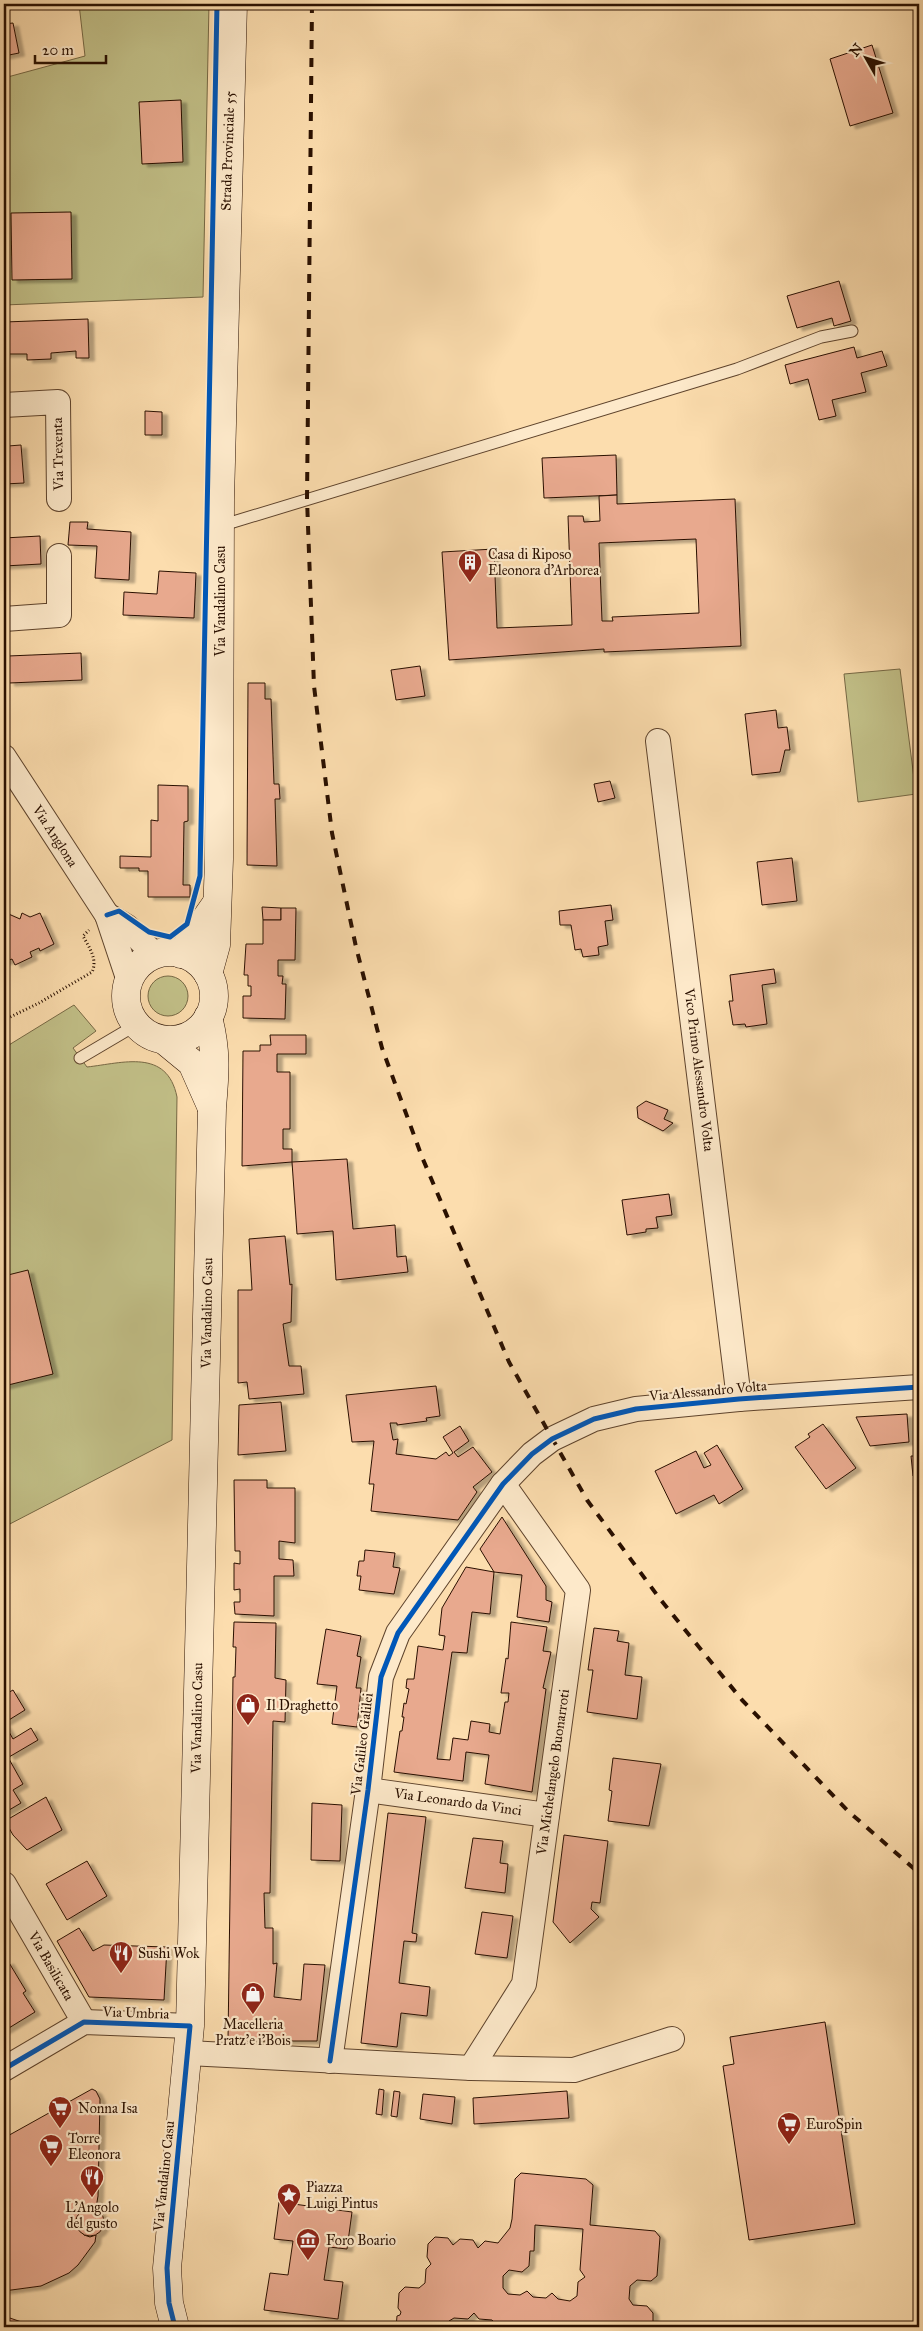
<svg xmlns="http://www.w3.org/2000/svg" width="923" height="2331" font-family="'IM FELL Great Primer',serif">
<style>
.green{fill:#c2c088;stroke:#766844}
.building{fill:#e8a98e;stroke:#2a1000;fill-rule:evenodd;filter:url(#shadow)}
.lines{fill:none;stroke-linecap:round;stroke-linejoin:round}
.lane-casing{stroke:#5e432c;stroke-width:13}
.street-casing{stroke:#5e432c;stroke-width:26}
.secondary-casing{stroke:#2a1000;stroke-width:29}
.path{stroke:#2a1000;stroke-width:3;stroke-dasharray:1 2.5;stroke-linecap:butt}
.lane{stroke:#fde9ca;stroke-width:11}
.street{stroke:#fde9ca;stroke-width:24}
.secondary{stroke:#fde9ca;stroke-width:28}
.rail{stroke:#2a1000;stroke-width:4;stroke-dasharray:9 9;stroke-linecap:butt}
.cycleway-casing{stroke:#fde9ca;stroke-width:8}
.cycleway{stroke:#0057b8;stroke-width:5}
.labels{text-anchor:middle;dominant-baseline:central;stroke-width:4.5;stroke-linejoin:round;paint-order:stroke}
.street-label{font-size:14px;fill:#2a1000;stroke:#fde9ca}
.poi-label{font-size:14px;fill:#2a1000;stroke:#fde9ca;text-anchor:start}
</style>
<defs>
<filter id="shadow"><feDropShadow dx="5.5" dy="3" stdDeviation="1" flood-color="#0004"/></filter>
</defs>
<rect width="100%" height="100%" fill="#fcddae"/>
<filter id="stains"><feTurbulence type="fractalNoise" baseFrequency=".004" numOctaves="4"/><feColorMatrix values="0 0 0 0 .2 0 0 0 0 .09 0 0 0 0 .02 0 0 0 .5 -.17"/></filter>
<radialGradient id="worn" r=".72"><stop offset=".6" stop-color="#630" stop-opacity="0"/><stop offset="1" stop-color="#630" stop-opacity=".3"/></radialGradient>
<g class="green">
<path d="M79,4H209L203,297L4,305V78L85,56Z"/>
<path d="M900,669L916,794L858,802L844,674Z"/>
<circle cx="168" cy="996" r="20"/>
<path d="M74,1005L96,1031L73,1048L87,1067C123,1063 167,1048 177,1097L172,1440L4,1527V1048Z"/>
</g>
<g class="building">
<path d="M13,23L19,53L4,56V24Z"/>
<path d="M872,45L893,113L850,126L830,59Z"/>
<path d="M181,100L183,162L142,164L139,102Z"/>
<path d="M71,212L72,279L12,280L11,213Z"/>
<path d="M839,281L851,321L834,326L832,318L797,328L787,296Z"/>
<path d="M88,319L89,358H76V351L51,353V359L27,360V354H4V322Z"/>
<path d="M854,347L857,358L882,351L887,366L861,373L866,392L832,400L836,416L819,420L808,379L790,384L785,365Z"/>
<path d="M145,411L162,412V435H145Z"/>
<path d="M21,445L24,483L4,484V452H8V446Z"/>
<path d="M616,455L617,495L544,498L542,458Z"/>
<path d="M617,495V504L735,499L741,646L604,652V649L449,660L442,552L494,549L497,628L572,625L568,516H583L584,522L600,521L599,496ZM696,539L699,613L612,617L613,621H602L599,543Z"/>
<path d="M70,522H88L87,529L131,532L129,580L95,578L97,546L68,545Z"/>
<path d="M40,536L41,564L4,566V538Z"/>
<path d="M159,571L196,573L194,618L123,615L124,592L157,594Z"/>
<path d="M81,653L82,680L9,683L8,656Z"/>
<path d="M420,666L425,696L396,700L391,670Z"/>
<path d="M248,683H265V699H271L274,784H279L280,799H275L277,866L247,865Z"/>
<path d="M776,710L778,728L787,727L790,750H785L780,772L752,775L745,714Z"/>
<path d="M610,781L615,798L598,802L594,784Z"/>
<path d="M158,785L188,786V821L184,822L183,885H190V897H148V871H139V868H120V856L151,857V820L158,821Z"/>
<path d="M792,858L797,901L762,905L757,862Z"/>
<path d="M611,905L613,920L605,921L608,945L598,947L599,955L583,957L581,949L575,950L571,925H560L559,911Z"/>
<path d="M262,907L281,908V920H263Z"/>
<path d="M281,908H296L295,960H278V976H283L282,984H286L285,1019L243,1018V996H251V986H248V975H244L246,944H263V920H281Z"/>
<path d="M4,912L20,919L22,913L30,917L40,913L54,944L40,951L39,948L30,952L32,957L15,965L12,959L4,962Z"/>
<path d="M774,969L776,983L762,985L767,1024L746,1027L745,1024L733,1025L729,1001H733L730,975Z"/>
<path d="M270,1035H306V1054H277V1072H290V1129H283V1149H292V1162L242,1166L243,1051H260V1045H271Z"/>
<path d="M646,1101L668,1110L664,1119L673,1123L663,1131L638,1118L637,1107Z"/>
<path d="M347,1159L353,1229L395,1225L397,1257L406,1256L408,1272L336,1280L333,1231L297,1234L292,1162Z"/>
<path d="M669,1194L672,1215L656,1217L658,1228L646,1229V1232L627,1235L622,1200Z"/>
<path d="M285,1236L290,1285L292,1284L291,1322L283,1324L289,1366H301L304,1394L249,1399L247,1382L238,1383V1290H252L249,1239Z"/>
<path d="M28,1270L53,1374L4,1386V1276Z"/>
<path d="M436,1386L440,1416L426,1418L427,1421L397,1425V1423H390L393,1440L398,1439L396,1454L436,1459L446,1452L449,1456L453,1453L443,1437L460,1426L469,1441L454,1452L458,1457L473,1447L492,1472L473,1487L477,1492L458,1520L371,1511L374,1484H369L374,1441L352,1442L346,1395Z"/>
<path d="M281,1402L286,1451L238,1455L239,1405Z"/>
<path d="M907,1414L909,1442L870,1446L856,1417Z"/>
<path d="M823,1424L856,1468L826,1489L795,1447L810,1437L808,1434Z"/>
<path d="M717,1445L743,1489L719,1504L714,1495L676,1514L655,1471L696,1451L704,1468L711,1465L704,1453Z"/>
<path d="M911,1456H919V1476H913Z"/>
<path d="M234,1480H267V1488H295V1543L279,1541V1559L293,1560L294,1576H274V1616L235,1614L234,1602H240V1589L234,1590V1563L240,1564V1551H235Z"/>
<path d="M502,1517L546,1586V1600L552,1602L549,1622L517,1617L522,1575L494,1572L490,1614L472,1612L467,1653L452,1652L437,1759L450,1760L453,1738L468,1740L471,1721L490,1724L489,1732L500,1734L505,1702H508L509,1693H501L506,1658L508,1659L511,1622L547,1627L543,1651L551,1652L543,1688L546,1689L532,1792L485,1784L489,1755L466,1752L463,1781L394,1772L400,1731H402L404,1717H402L404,1703L406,1704L409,1689L406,1688L407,1679H414L418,1646L443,1650L445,1636L439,1635L442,1608L466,1567L494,1572L480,1549Z"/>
<path d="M365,1550L395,1553L393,1567L400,1568L394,1594L359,1590L361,1576H357L359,1561H364Z"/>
<path d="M234,1622L276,1623L275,1678L286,1680L285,1722L273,1721L270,1893H264L265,1928H273V1964L277,1963L274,1997L301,2000L304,1964L325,1965L317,2041H228L233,1677H235L236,1647H233Z"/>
<path d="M594,1628L619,1631L617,1641L629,1643L625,1675L642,1677L637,1719L587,1712L593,1670H588Z"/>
<path d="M326,1629L361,1636L357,1656L361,1657L356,1688H361L357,1727L332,1724L337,1686L317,1684Z"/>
<path d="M13,1690L25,1710L4,1723V1695Z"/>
<path d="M4,1723L13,1739L31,1728L38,1740L9,1757L4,1748Z"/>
<path d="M613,1758L661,1764L649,1826L608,1821L612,1791L609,1790Z"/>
<path d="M9,1759L23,1784L13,1790L21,1803L4,1813V1762Z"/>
<path d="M46,1797L62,1830L27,1850L13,1835L5,1821Z"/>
<path d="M312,1803L342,1805L340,1861L311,1860Z"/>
<path d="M388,1813L426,1817L412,1933L417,1934L416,1942L404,1941L399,1983L430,1987L427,2016L401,2013L397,2047L361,2043Z"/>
<path d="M564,1835L608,1841L600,1903L592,1902L591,1909L599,1917L570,1943L553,1922Z"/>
<path d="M473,1838L503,1841L500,1863L508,1864L505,1893L465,1888Z"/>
<path d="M87,1861L107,1896L67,1920L46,1884Z"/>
<path d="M482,1912L513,1916L507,1958L475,1954Z"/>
<path d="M79,1928L93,1951L104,1945L167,1947L164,2000L89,1997L57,1941Z"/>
<path d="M8,1961L26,1991L23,1993L35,2012L4,2031V1963Z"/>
<path d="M825,2022L855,2224L749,2240L723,2066L734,2064L730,2037Z"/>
<path d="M92,2089L96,2091L100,2099L98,2196L96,2208L83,2209L76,2219V2226L84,2235L90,2237L96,2235L95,2242L78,2265L69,2273L41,2286L4,2291V2138Z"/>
<path d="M379,2089L384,2090L382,2115L376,2114Z"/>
<path d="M394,2091L400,2092L397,2117L391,2116Z"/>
<path d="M567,2091L569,2118L474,2124L473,2098Z"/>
<path d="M423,2094L455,2097L452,2124L420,2119Z"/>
<path d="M521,2173L586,2179L593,2185L590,2225L655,2231L660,2237L657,2276L651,2281L637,2280L630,2286L629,2299L633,2305L647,2306L653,2313V2327H498L492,2320L479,2319L474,2313L468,2319L454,2318L449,2321V2327H396L397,2316L400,2315L401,2312L398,2308L399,2293L405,2287L419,2288L425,2283L426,2269L431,2264L427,2257L428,2244L435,2237L448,2238L453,2245L460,2239L473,2240L478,2248L485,2241L498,2243L510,2228L512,2219L515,2179ZM535,2225L583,2229L580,2270L585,2277L578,2282L577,2296L570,2301L558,2299L552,2293L546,2298L533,2297L527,2291L520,2295L508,2294L503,2288V2276L509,2270L522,2272L529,2266L530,2251H534Z"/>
<path d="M279,2202L352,2212L347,2249L329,2247L324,2280L343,2282L338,2319L264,2310L270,2273L288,2275L293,2241L274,2239Z"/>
<circle cx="90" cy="2222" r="14"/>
<path d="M4,2316L36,2327H4Z"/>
</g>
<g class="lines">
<g class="lane-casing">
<g id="lane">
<path d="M220,526L737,369L821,337L852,331"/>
<path d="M80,1058L136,1025"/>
</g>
</g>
<g class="street-casing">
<g id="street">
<path d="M4,405L58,402L59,499"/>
<path d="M4,619L59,615V556"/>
<path d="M658,741L739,1399"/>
<path d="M4,757L107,915L129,981"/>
<path d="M107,915L127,927L155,955"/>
<path d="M368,1790L547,1815"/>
<path d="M4,1884L84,2022"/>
<path d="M188,2053L471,2068L574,2070L672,2039"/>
<path d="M330,2061L368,1790L381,1677L398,1633L503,1484L532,1454L552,1439L594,1419L636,1409L739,1399L919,1387"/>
<path d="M471,2068L524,1984L578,1590L503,1484"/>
<path d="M4,2069L84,2022L190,2026"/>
</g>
</g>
<g class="secondary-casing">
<g id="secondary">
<circle cx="170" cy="996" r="44"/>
<path d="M181,954L216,904"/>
<path d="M208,974L216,945L219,859L220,500L233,4"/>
<path d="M164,1040L192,1063L211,1106"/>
<path d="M175,2327L169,2303L167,2268L190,2026L212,1108C215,1073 217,1052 208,1017"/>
</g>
</g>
<path class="path" d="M4,1020L39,1003L92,972C98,960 89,947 83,936L89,930"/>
<use href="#lane" class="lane"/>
<use href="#street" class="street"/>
<use href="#secondary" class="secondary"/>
<path class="rail" d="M312,4L307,499L314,686L332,833L356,947L382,1048L422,1157L509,1362L587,1500L660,1599L742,1700L848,1811L919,1873"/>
<g class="cycleway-casing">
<g id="cycleway">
<path d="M107,915L119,911L149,932L170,937L187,924L200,876L217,4"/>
<path d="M330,2061L368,1790L381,1677L398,1633L503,1484L532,1454L552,1439L594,1419L636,1409L739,1399L919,1387"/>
<path d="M4,2069L84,2022L190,2026L167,2268L169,2303L175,2327"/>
</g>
</g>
<use href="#cycleway" class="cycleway"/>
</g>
<defs>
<g id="building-pin" transform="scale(1.25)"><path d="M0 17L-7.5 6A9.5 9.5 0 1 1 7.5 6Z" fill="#8f2418" stroke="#fde9ca"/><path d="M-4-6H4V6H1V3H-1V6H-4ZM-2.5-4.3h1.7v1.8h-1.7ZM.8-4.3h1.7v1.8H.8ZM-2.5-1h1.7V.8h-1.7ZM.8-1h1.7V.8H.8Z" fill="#fff"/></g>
<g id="shop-pin" transform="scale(1.25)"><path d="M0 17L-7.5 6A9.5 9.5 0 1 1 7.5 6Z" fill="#8f2418" stroke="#fde9ca"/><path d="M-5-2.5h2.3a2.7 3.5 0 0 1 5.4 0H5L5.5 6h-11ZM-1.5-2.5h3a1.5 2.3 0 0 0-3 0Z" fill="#fff"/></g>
<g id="restaurant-pin" transform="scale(1.25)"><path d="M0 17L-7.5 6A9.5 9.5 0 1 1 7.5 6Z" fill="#8f2418" stroke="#fde9ca"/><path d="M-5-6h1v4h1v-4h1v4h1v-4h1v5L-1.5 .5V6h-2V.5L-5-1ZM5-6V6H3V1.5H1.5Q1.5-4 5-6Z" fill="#fff"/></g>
<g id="supermarket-pin" transform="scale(1.25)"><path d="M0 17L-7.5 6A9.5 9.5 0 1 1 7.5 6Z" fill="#8f2418" stroke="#fde9ca"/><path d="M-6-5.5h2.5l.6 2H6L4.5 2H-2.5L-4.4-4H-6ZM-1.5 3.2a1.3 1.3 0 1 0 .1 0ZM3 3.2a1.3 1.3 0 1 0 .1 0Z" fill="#fff"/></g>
<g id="sight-pin" transform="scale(1.25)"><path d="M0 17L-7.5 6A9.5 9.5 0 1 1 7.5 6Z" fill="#8f2418" stroke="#fde9ca"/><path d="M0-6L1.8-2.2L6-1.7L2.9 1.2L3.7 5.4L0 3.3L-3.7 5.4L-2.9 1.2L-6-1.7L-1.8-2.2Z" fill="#fff"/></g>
<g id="museum-pin" transform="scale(1.25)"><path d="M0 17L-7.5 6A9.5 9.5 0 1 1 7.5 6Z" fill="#8f2418" stroke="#fde9ca"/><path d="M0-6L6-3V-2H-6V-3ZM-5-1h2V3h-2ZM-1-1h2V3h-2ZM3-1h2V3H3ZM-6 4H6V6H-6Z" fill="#fff"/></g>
</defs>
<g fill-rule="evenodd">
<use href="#building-pin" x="470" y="562"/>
<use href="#shop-pin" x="248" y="1705"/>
<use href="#restaurant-pin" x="121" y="1953"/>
<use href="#shop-pin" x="253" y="1994"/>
<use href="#supermarket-pin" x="60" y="2108"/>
<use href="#supermarket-pin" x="789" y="2124"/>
<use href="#supermarket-pin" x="51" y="2146"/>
<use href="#restaurant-pin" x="92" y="2177"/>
<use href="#sight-pin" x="289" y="2195"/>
<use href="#museum-pin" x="308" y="2240"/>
</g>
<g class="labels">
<g class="street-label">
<text transform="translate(228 151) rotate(-88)">Strada Provinciale 55</text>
<text transform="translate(58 454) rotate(-91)">Via Trexenta</text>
<text transform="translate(220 601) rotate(-90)">Via Vandalino Casu</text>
<text transform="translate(55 836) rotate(57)">Via Anglona</text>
<text transform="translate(699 1070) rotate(83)">Vico Primo Alessandro Volta</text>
<text transform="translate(207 1313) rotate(-89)">Via Vandalino Casu</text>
<text transform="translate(708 1391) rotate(-5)">Via Alessandro Volta</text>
<text transform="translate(197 1718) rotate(-89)">Via Vandalino Casu</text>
<text transform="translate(362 1744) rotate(-83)">Via Galileo Galilei</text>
<text transform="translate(553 1772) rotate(-82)">Via Michelangelo Buonarroti</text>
<text transform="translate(458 1802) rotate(8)">Via Leonardo da Vinci</text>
<text transform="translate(51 1966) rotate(60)">Via Basilicata</text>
<text transform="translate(136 2013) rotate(2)">Via Umbria</text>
<text transform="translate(164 2176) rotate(-84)">Via Vandalino Casu</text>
</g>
<g class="poi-label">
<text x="488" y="554">Casa di Riposo<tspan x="488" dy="16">Eleonora d'Arborea</tspan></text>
<text x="266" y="1705">Il Draghetto</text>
<text x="138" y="1953">Sushi Wok</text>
<text x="253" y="2024" text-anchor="middle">Macelleria<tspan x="253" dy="16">Pratz'e i'Bois</tspan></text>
<text x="78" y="2108">Nonna Isa</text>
<text x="806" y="2124">EuroSpin</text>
<text x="68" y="2138">Torre<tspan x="68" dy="16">Eleonora</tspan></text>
<text x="306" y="2187">Piazza<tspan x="306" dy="16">Luigi Pintus</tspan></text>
<text x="92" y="2207" text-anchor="middle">L'Angolo<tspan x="92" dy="16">del gusto</tspan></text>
<text x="326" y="2240">Foro Boario</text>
</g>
</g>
<rect width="923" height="2331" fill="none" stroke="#fcddae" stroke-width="20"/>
<rect x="5" y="5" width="913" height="2321" fill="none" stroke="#2a1000" stroke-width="2.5"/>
<rect x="10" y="10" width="903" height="2311" fill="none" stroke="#2a1000"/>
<g transform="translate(866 58) rotate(309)" stroke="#fde9ca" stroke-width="4" paint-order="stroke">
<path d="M0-4L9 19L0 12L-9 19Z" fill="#2a1000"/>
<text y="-8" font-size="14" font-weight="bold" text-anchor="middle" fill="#2a1000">N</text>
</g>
<path d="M35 55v8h71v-8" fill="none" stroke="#2a1000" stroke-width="2.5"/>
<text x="42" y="55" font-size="15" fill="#2a1000" stroke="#fde9ca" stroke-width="4" paint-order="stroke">20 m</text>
<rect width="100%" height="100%" filter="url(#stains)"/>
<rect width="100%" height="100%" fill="url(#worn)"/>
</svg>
